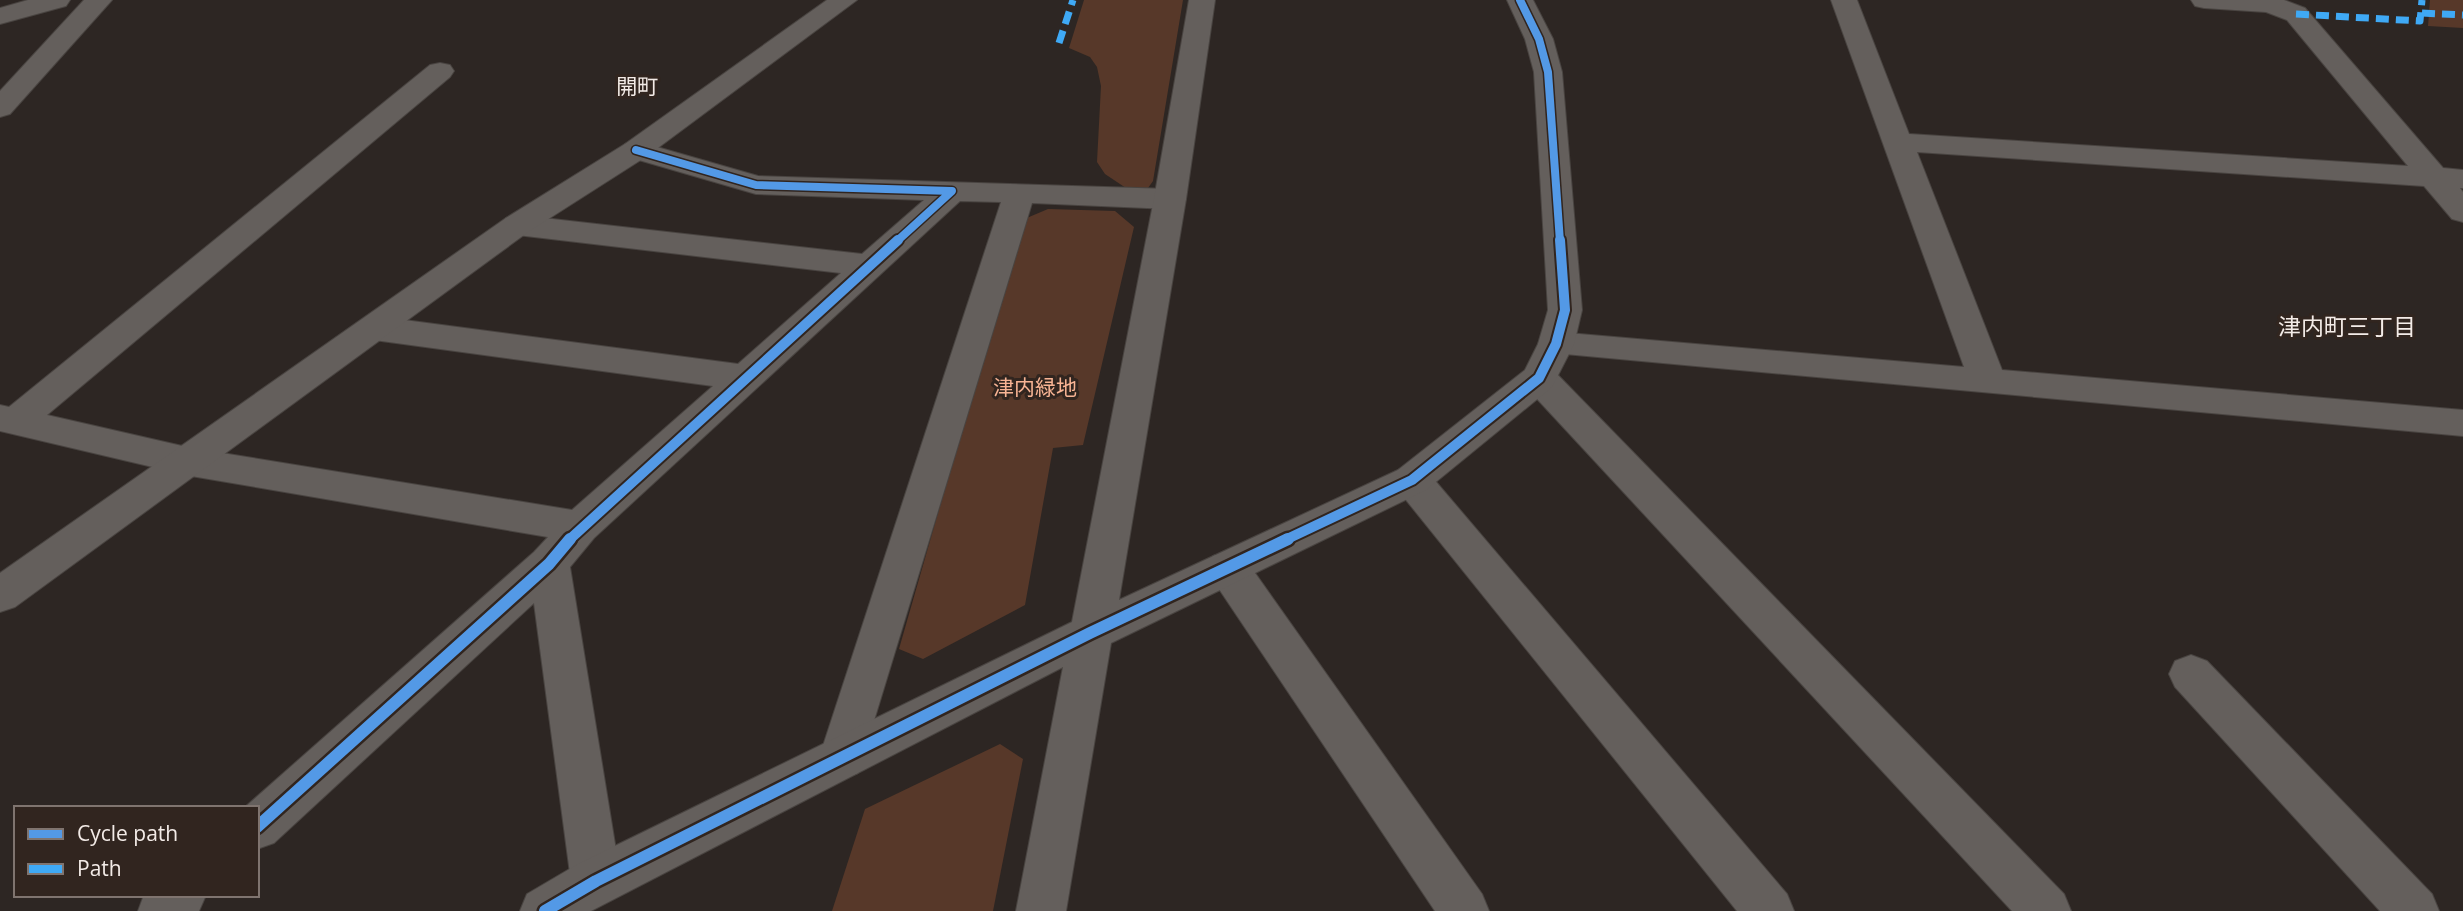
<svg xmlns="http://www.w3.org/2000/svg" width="2463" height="911" font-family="'Open Sans','Noto Sans JP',sans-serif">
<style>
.green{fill:#573829}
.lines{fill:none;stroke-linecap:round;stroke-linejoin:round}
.minor-casing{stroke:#494441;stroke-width:2}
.tertiary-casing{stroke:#494441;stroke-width:2}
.minor{fill:#645f5c;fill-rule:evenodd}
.tertiary{fill:#645f5c;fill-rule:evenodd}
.quiet{stroke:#3fa9f5;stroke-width:7;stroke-dasharray:13 7;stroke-linecap:butt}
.cycleway-far2-casing{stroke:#31251f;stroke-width:11}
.cycleway-far1-casing{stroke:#31251f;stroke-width:14}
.cycleway-casing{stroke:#31251f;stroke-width:17}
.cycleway-far2{stroke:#5399e6;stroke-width:8}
.cycleway-far1{stroke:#5399e6;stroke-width:10}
.cycleway{stroke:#5399e6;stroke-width:12}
.labels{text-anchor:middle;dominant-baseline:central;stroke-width:6;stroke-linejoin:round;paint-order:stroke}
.far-quarter-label{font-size:21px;fill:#f3ebe7;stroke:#31251f}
.park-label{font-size:21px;fill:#f8b494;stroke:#31251f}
.neighbourhood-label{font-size:23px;fill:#f3ebe7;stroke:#31251f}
</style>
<rect width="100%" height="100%" fill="#2d2623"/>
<g class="green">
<path d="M1084,0H1183L1153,181L1148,188H1126L1105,174L1097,162L1101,86L1097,67L1090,57L1069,48Z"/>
<path d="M2430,0H2463V28L2428,26Z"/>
<path d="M1048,209L1115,211L1134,227L1083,445L1053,448L1025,605L923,659L899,649L1022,220Z"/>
<path d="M1000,744L1023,759L993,911H832L865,809Z"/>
</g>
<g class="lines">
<g class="minor-casing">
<g id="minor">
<path d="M28,0H70L66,6L0,24V8Z"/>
<path d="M84,0H112L10,114L0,117V91Z"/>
<path d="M1831,0H1857L1909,134L2408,166L2287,20L2266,12L2204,8L2195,6L2191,0H2284L2305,8L2443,168L2463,170V188H2460L2463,192V222L2452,219L2424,186L1917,152L2002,370L2463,410V436L1543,352L1538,344L1543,336L1556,332L1964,367Z"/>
<path d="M440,63L450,65L454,71L450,77L47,415L191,448L572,510L713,386L374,340L362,336L356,328L362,320L374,316L738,364L841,273L517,235L506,232L501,225L506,218L517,215L862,254L924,200L756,194L625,156L621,150L625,144L636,141L758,176L1170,189L1181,192L1186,199L1181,206L1170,209L1032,203L858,773L842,779L826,773L819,758L1001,202L960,201L594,538L570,567L621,881L614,898L596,905L578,898L571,881L534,603L274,843L257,849V808H244L534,552L548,537L191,476L0,431V405L9,407L430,65Z"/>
<path d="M1539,365L1552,369L2064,894L2071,911H2012L1526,387L1521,378L1526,369Z"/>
<path d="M1412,465L1426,470L1787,894L1794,911H1737L1398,490L1392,480L1398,470Z"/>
<path d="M1228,552L1243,556L1482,894L1489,911H1435L1213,580L1207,568L1213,556Z"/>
<path d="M2191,655L2207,661L2432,894L2439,911H2380L2175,687L2169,674L2175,661Z"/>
<path d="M144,895H206L199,911H138Z"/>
</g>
</g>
<g class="tertiary-casing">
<g id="tertiary">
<path d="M827,0H857L647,156L528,232L15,607L0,612V573L506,218L625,144Z"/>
<path d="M1189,0H1215L1186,199L1119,600L1398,470L1525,370L1538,344L1548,310L1534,72L1525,39L1507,0H1533L1553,39L1562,72L1582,310L1574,344L1552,387L1426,490L1111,643L1066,911H1016L1063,667L591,911H520L527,894L578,864L1072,622L1154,199Z"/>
</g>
</g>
<use href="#minor" class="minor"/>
<use href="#tertiary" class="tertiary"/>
<g class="quiet">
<path d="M2422,13L2463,15"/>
<path d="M2296,14L2420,21L2422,0"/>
<path d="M1059,43L1073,0"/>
</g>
<g class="cycleway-far2-casing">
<g id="cycleway-far2">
<path d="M1520,0L1539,39L1548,72L1560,242"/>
<path d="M636,150L756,185L952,191L896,242"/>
</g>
</g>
<g class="cycleway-far1-casing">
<g id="cycleway-far1">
<path d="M569,540L898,240"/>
<path d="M1285,540L1412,480L1539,378L1556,344L1565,310L1560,240"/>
</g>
</g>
<g class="cycleway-casing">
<g id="cycleway">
<path d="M257,827L549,564L570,539"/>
<path d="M545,911L596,881L1090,633L1288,539"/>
</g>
</g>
<use href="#cycleway-far2" class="cycleway-far2"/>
<use href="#cycleway-far1" class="cycleway-far1"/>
<use href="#cycleway" class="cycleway"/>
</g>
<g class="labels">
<g class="far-quarter-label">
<text x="637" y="86">開町</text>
</g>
<g class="park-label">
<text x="1035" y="387">津内緑地</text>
</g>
<g class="neighbourhood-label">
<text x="2347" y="326">津内町三丁目</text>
</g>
</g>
<rect x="14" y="806" width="245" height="91" fill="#31251f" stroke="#7f746f" stroke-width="2"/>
<rect x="28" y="829" width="35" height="10" fill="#5399e6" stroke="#7f746f" stroke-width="2"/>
<text x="77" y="841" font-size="21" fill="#f3ebe7">Cycle path</text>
<rect x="28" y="864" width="35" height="10" fill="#3fa9f5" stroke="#7f746f" stroke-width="2"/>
<text x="77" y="876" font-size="21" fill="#f3ebe7">Path</text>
</svg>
